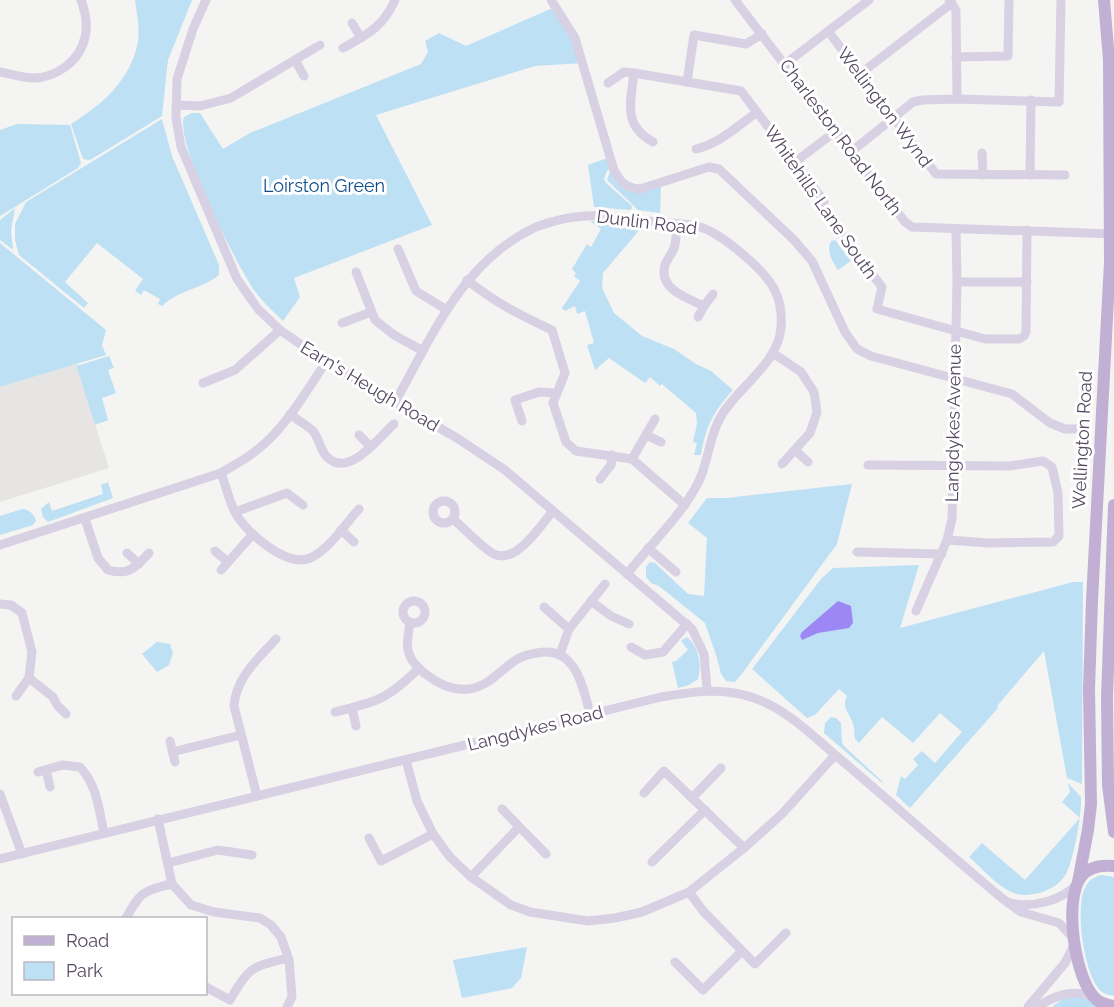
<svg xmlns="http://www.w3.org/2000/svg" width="1114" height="1007" font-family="Raleway,sans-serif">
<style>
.education{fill:#e7e5e4}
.green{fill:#bee0f4}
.water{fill:#9d87f5}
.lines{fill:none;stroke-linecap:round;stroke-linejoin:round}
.minor{stroke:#d8d0e3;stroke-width:9}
.major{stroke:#c1b0d3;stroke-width:12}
.labels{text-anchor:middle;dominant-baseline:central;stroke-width:6;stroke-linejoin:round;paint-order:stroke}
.street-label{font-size:18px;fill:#544862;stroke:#fff}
.park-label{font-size:18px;fill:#0e4f8d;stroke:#fff}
</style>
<rect width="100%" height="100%" fill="#f4f4f2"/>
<path class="education" d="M76,364L109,468L0,502V387Z"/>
<g class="green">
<path d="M135,0H192L168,60L162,116L90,160L83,159L71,124C103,104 130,81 138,42C140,29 137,14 135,0Z"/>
<path d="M555,7L584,63L535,66L376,115L432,225L294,278L300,297L283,321C273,311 260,300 252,287C235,261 175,144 184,117L192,113H200L223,149L250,133L421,64L428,52L425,41L439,33L466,46Z"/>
<path d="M162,119L172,156L219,265V275C202,289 178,290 162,306L158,304L160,299L144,290L141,295L135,291L143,279L97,243L65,282L88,303L84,308L19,255L15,240V224L26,202Z"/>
<path d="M17,124L70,125L81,163L78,168L0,216V130Z"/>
<path d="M610,157L613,167L607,171L604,179L606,183L632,206L631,210L594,207L588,165Z"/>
<path d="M610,171L618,183L661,187L660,213L638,210L609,182L607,180Z"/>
<path d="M15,208L11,231L13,250L0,240V220Z"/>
<path d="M590,221L641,225V228L603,273L602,288L614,313L642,336L674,349L696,364L711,371L733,390C713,412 706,426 701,455H694L697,443L693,442L697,424L696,413L662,384L660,386L650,377L645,383L609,358L595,370L587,345L594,343L585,311L577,314L575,306L565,311L562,308L580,281L574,276L576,273L572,269L587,244L591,247L601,229Z"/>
<path d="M835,240L851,261L838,270C832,261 826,251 831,241Z"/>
<path d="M0,243L106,330L102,345L106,355L0,387Z"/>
<path d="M109,356L114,368L108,370L116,393L102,398L108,420L95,425L76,365H80Z"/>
<path d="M108,482L113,498L48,522L43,517L41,509L49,502L52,511L103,494L101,485Z"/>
<path d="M852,484L837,544L741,675L735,682L726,681L721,674L717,658L705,623L659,586L651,583L646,577V567L650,562L655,563L688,594L704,596L707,538L688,523L707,498H726Z"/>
<path d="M22,509C30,510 34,514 36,521L33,525L0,535V516Z"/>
<path d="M919,565L900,628L1073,582H1083L1082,784L1067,778L1044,651L997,706L998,708L910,808L896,795L901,776L905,779L918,765L913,759L922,751L935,763L962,732L940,713L913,743L882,717L859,743L855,739C854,734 855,728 853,724C850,713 841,708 847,696L839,689L815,715L807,718L752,669L821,579L833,568Z"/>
<path d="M687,637C699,647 702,665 698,679L689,685L678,688L672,662L676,661L688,650L681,641Z"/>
<path d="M157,642L170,644L173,653L169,665L157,672L142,654Z"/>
<path d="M831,717L836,718L841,723L842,743L845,747L883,782L882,783L824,733L825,723Z"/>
<path d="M1068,783L1081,797C1082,813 1074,859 1066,874C1058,889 1033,898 1017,894C999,889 983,869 969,857L982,843L1025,880L1080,818L1062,802L1070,792Z"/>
<path d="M1101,875L1114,877V996C1107,995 1102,993 1098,988C1084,970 1074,905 1086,886C1089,880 1094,877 1101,875Z"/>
<path d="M527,947L521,978L512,988L462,998L453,960Z"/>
<path d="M1069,994H1083L1103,1007H1052Z"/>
</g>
<path class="water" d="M838,601L851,606L853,623L849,628L818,633L802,640L800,636L802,632Z"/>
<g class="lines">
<g class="minor">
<path d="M206,0L193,29L177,79L176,118L181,147L237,279L258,309L280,330L326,362L457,438L505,470L692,629L704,654L707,690"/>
<path d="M551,0L575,38L613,167C619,181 625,188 640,189L709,167L719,169L794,240L812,261L845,332L857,349L871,356L1012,394L1050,423L1065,429H1080"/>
<path d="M735,0L905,222L912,227L1114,234"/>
<path d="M949,0L956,10L957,99"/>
<path d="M352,23L361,38"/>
<path d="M828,31L936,174L1065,175"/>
<path d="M343,48C368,34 383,27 395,0"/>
<path d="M956,57L1008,56L1009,0"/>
<path d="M295,60L304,76"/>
<path d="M785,64L869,0"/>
<path d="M0,72C11,74 22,78 33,78C56,78 80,61 85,37C88,25 85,11 81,0"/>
<path d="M634,73C631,102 622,125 653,142"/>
<path d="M860,74L952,3"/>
<path d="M687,82L694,35L746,44L762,34"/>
<path d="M608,83L624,72L634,73L741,91L824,201L823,210L882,287L877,309L985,339H1019L1024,336L1026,332L1027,230"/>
<path d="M176,105L200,106L231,98L320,45"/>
<path d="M696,149C720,143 738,126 757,112"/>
<path d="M851,152L913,102L923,100L957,99L1059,102L1061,0"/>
<path d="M982,153L983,175"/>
<path d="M795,162L836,131"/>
<path d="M1030,175L1031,100"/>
<path d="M676,224C676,232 677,241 674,248C672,254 667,259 665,265C658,289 687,298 704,306L713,294"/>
<path d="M398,249L416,291L447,310"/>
<path d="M356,272L375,320L394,335L423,351"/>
<path d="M467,280C496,303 518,314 552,330L565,373L553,403L566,442L576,451L632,459L685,505"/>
<path d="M957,282H1027"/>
<path d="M698,317L704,306"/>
<path d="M342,323L371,312"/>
<path d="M773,353L801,372L814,392L817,412L810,433L782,464"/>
<path d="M203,383L235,370L280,330"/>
<path d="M395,402C432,337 462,262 534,228C540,225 548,223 555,221C593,211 621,218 658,222C672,224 690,223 703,228C724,236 768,272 776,293C781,304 782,316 781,328C778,363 740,386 723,413C708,436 709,464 697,485C679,518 650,545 627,574"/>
<path d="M290,414C297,420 307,425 313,431C319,438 320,449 326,456C348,480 378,438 394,424"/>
<path d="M522,421L515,400L539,392L556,393"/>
<path d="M359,435L370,446"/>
<path d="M646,435L661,442"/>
<path d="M795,450L808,462"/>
<path d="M632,459L655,419"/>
<path d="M868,465L1009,466L1043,461L1052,467L1058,493L1059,536L1053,542L989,543L947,540"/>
<path d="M221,473C226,486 229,501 235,512C245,532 287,568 310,558C328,551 346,523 359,509"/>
<path d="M600,479L611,465L612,455"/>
<circle cx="444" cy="512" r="11"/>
<path d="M235,512L287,493L303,505"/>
<path d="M85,519L98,558L108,570C128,576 136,567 149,553"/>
<path d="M453,519C465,529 478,544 492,553C515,567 540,526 553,511"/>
<path d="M341,530L354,542"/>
<path d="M0,545L221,473C232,466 243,461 253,453C284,431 305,393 326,362"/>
<path d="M648,548L676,572"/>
<path d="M215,551L228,562"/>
<path d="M857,552L942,554"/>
<path d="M127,553L139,564"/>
<path d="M221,570L253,534"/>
<circle cx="414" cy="612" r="11"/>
<path d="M591,601L611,616L629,624"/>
<path d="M0,604L11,605L22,613L32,652L29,678L16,696"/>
<path d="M544,607L569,629"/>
<path d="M916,611L947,540L952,519L957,282L956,229"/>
<path d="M410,623C406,645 404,656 423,672C437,683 451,691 469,689C488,687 500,670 516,660C522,656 530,654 537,653C575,645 583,686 590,714"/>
<path d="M631,647L645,655L663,652L687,624"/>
<path d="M560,654L569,629L605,584"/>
<path d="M29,678L53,697L57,705L66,714"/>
<path d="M352,708L356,726"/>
<path d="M335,712C377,702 388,699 419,668"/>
<path d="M170,741L175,762"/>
<path d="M172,752L241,735"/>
<path d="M406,760L417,801L433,834L450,857L471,877L511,905L530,912L588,921L615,918L642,912L689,892L744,848L782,814L835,755"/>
<path d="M46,770L50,787"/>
<path d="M38,772L62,765L80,767C97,785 99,810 104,833"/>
<path d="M644,793L664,771L744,848"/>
<path d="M0,794L22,854"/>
<path d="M257,796L234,706C236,677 258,659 276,639"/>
<path d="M692,798L721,768"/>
<path d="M502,809L546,854"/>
<path d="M158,819L172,884L191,905L214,912L260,918L271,925L281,937L289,960L292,997L287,1007"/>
<path d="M369,838L381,861L433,834"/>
<path d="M0,859L661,697C691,692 721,687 751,697C786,708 813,736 840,759C895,805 947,853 1003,899L1021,912L1059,923L1073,938"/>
<path d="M652,862L705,810"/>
<path d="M168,863L218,850L252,855"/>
<path d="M471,877L519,827"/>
<path d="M689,892L703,911L755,964L786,933"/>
<path d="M1010,903C1032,908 1062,901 1077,884"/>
<path d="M126,918C140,893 143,890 172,884"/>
<path d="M675,962L703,990L742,951"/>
<path d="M206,987L230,1000C250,966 251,967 288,958"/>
<path d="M1028,1007L1065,963L1074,945"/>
<path d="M1038,1007C1054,995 1076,988 1095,998"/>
</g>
<g class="major">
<path d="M1114,505L1107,697L1108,785L1114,832"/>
<path d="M1114,866C1102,865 1088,867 1081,877C1063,901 1075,982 1097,1000C1102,1004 1108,1005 1114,1006"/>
<path d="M1078,882L1088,830L1091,804L1089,689L1092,600L1110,262L1109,60L1104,0"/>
</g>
</g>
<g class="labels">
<g class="street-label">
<text transform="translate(885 107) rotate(53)">Wellington Wynd</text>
<text transform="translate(841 137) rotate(53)">Charleston Road North</text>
<text transform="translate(821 202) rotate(55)">Whitehills Lane South</text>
<text transform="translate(647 222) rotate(7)">Dunlin Road</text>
<text transform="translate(370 386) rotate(31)">Earn's Heugh Road</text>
<text transform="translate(953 423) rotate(-89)">Langdykes Avenue</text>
<text transform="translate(1082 440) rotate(-87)">Wellington Road</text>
<text transform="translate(535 728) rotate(-14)">Langdykes Road</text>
</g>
<g class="park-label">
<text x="324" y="185">Loirston Green</text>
</g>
</g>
<rect x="12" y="917" width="195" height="78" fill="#ffffff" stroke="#bbb6c0" stroke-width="1.5"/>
<rect x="24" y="936" width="30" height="9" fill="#c1b0d3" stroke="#bbb6c0" stroke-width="1.5"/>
<text x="66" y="947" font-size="18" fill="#544862">Road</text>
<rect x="24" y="962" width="30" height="18" fill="#bee0f4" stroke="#bbb6c0" stroke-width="1.5"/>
<text x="66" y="977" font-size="18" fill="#544862">Park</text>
</svg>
